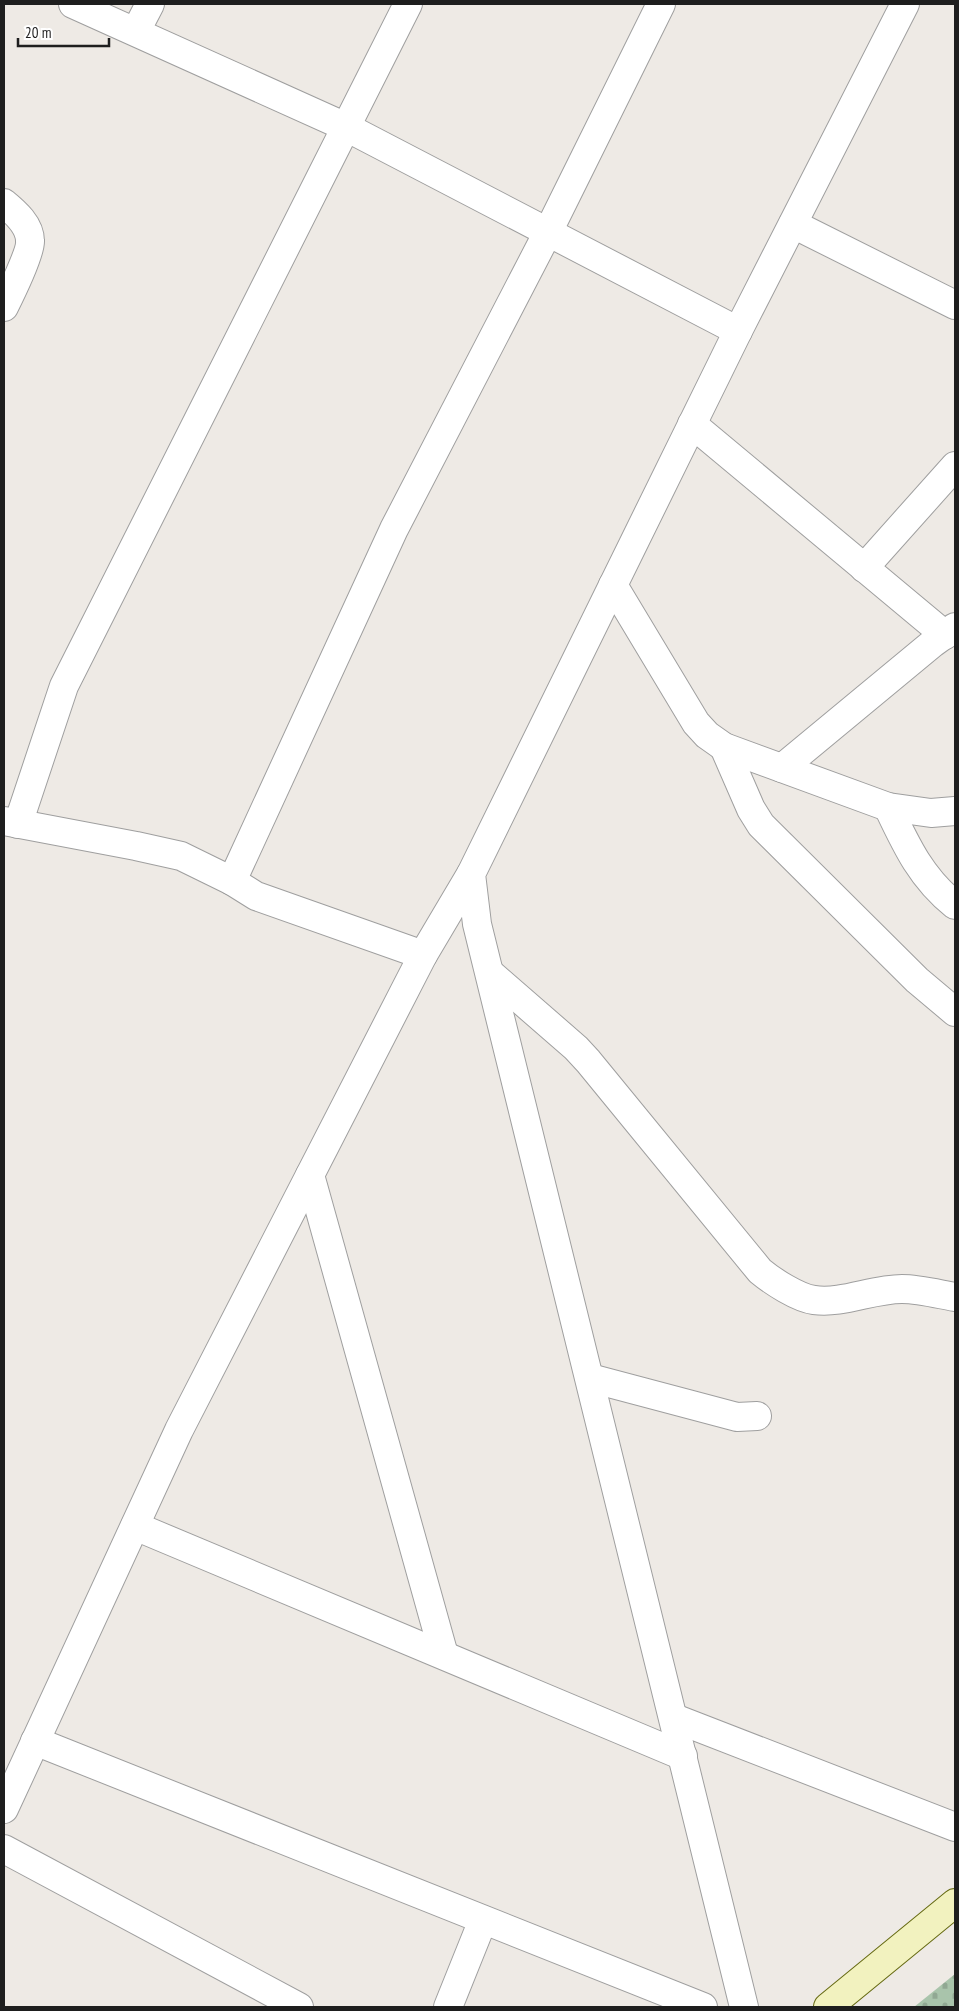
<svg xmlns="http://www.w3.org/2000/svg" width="959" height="2011" font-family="'PT Sans Narrow',sans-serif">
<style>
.cemetery{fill:url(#cemetery-stones)}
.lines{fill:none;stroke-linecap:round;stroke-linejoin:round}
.street-casing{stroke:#9f9f9f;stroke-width:30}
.secondary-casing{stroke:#656911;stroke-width:30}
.street{stroke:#fff;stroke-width:28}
.secondary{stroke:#f2f2bf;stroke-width:28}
</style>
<defs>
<pattern id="cemetery-stones" width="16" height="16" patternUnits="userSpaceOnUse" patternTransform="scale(1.25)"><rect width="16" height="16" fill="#a9c4ab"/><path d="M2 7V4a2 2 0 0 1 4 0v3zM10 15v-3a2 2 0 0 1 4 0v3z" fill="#91a893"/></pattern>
</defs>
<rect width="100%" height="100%" fill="#eeeae5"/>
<path class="cemetery" d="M955,1974V2007H914Z"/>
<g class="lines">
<g class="street-casing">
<g id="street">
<path d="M73,4L346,127L738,331"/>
<path d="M136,31L150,4"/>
<path d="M4,203C15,212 30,225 30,241C31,252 10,295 4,307"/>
<path d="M793,224L955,305"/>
<path d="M692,424L945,635"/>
<path d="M864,568L955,466"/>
<path d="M613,585L696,723L707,735L724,747L888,807L931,813L955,811"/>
<path d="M724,747L751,809L761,825L917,980L955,1012"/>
<path d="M782,768L933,643L955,627"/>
<path d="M888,807C906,845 921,878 955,905"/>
<path d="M4,821L136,846L181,856L232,881L256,896L423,955"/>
<path d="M18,824L64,686L408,4"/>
<path d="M232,881L394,529L548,232L661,4"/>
<path d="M491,974L576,1048L588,1061L760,1271C772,1281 798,1298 814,1300C843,1304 872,1289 902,1289C919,1289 938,1294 955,1297"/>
<path d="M310,1175L444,1655"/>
<path d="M590,1378L737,1417L757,1416"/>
<path d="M135,1526L683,1756"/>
<path d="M674,1718L955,1827"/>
<path d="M35,1741L703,2007"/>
<path d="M4,1809L179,1430L423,955L471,874"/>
<path d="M4,1849L299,2007"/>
<path d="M448,2007L483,1920"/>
<path d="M744,2007L477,924L471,874L738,331L905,4"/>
</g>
</g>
<g class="secondary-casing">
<path id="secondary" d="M828,2007L955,1903"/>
</g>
<use href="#street" class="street"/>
<use href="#secondary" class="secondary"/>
</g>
<rect width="959" height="2011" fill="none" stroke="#1e1e1e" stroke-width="10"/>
<path d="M18 38v8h91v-8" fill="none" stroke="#1e1e1e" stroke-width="2.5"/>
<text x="25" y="38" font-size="15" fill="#1e1e1e" stroke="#ffffff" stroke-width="4" paint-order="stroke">20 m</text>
</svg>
